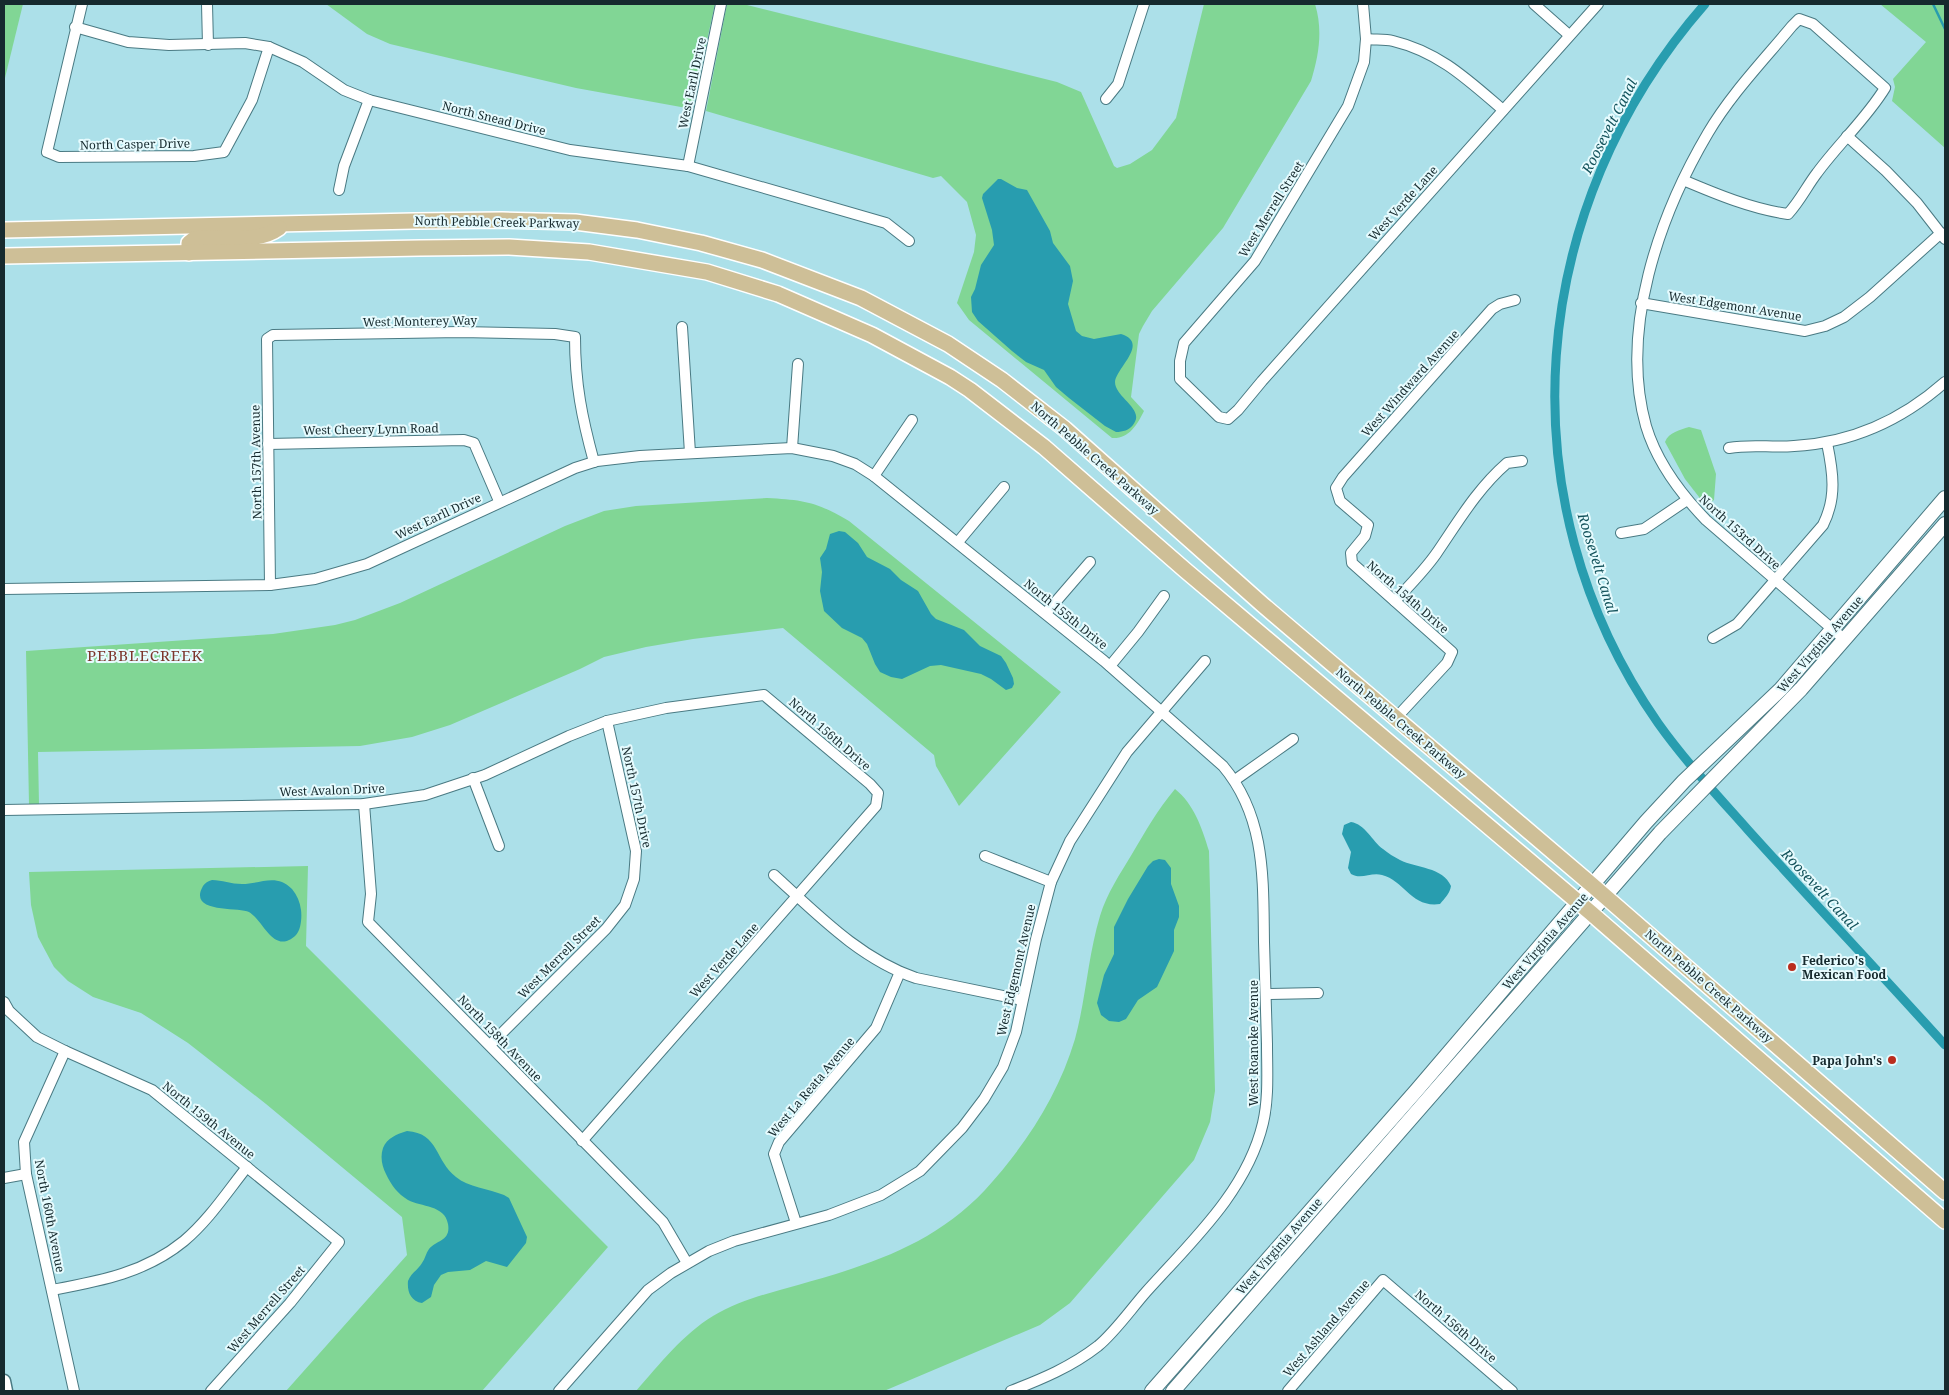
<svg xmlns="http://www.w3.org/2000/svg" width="1949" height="1395" font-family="'Noto Serif',serif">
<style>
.green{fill:#81d695}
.water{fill:#289daf}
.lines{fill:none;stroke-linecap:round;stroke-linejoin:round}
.stream{stroke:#289daf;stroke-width:2.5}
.canal{stroke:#289daf;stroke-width:9}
.minor-casing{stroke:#4a7a83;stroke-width:12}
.tertiary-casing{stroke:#4a7a83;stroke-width:15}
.secondary-casing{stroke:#4a7a83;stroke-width:16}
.primary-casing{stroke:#fff;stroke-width:18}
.minor{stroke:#fff;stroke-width:10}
.tertiary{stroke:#fff;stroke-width:12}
.secondary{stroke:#fff;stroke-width:14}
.primary{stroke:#cebf97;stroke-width:15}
.poi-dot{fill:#ba2d1d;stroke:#e6fbfe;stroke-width:2}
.labels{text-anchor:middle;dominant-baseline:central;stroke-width:4;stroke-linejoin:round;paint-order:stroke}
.street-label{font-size:12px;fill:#162a2e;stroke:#e6fbfe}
.poi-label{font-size:12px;font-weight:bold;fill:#162a2e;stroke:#e6fbfe;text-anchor:start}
.water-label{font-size:14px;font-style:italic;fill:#14535c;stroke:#e6fbfe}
.quarter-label{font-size:15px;letter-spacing:1px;fill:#7c362c;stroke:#e6fbfe}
</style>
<rect width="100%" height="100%" fill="#ace0e9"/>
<g class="green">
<path d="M4,4H23L4,82Z"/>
<path d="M326,4H715L692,109L576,88L390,44L367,34Z"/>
<path d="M727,4H743L1057,82L1081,92L1114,166L1117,168L1130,164L1152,150L1176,118L1204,4H1315C1323,30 1319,55 1311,81L1223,228L1152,311L1143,326L1139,334L1131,397L1144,411C1137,425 1129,439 1112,438L969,320L957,303L974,252L976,235L967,202L941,176L933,178L706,111Z"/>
<path d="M1880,4H1945V148L1892,101L1895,87L1893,79L1926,42Z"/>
<path d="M1689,427L1701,430L1716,474L1714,500L1706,506L1685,479L1665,442C1669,432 1680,430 1689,427Z"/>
<path d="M767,498C804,500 817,502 849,521L1061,692L959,806L936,766L934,755L783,628L693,639L646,647L604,657L580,669L450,725L412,737L360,746L38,752L39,804H29L26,651L273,634L335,625L355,620L400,603L565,526L604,511L636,506Z"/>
<path d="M1175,789C1194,804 1202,828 1209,851L1215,1091L1210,1122L1194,1160L1070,1303L1040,1325L884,1391H636C659,1365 683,1334 713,1316C740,1300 769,1293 798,1285C869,1265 933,1245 985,1190C1025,1146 1058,1096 1075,1039C1086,998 1088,956 1100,916C1107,893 1120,874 1132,854C1145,832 1158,809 1175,789Z"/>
<path d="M308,866L306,946L608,1247L482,1391H286L407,1255L402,1217L266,1104L188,1043L141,1013L93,997L68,981L54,967L38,937L31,905L29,872Z"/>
</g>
<g class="water">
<path d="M998,179H1001L1017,188L1027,190L1050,231L1053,243L1070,266L1073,281L1068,304L1076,331L1082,336L1094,339L1121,334C1150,343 1116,368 1115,382C1115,398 1146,409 1133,425C1129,430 1123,432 1116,432L1105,426L1069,398L1056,387L1044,370L1026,362L1012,351L978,321L972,312L971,297L975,289L981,265L994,245L992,230L982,198L983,194Z"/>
<path d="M839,531L845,532L858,543L867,557L890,569L901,580L918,591L931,614L936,619L964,630L980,646L1001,656L1006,663L1013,678L1014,684L1012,688L1006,690L991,679L981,674L941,665L930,666L902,679L891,677L880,672L875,664L867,644L862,638L842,628L824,611L820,591L822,572L820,558L826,549L830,534Z"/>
<path d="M1351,822C1365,824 1372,841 1383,849C1388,853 1394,857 1400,860C1416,868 1443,867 1451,886C1450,893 1445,898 1440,904C1411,908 1405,881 1382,875C1371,872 1361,880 1351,874L1348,868L1351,852L1342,834L1344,825Z"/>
<path d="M1159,859L1165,860L1171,868V884L1179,906V917L1174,930V951L1157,987L1138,1000L1126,1019L1119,1022L1109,1021L1101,1015L1097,1003L1104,975L1114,954V927L1128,899L1148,866L1153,861Z"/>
<path d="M212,880C222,880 231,884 242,884C261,884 276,873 292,889C297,895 300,902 301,910C302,917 301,930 296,935C274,956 264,921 249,912C239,907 187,914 203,886C205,883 208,881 212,880Z"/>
<path d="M407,1131C439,1133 435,1161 456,1177C468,1187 489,1189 504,1195L509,1198L527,1237L526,1243L507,1267L486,1261L470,1270L448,1272L441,1275L434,1285L431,1297L422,1303C411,1301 407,1292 408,1281C411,1273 418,1270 422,1263C425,1259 426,1253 429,1249C437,1240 451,1241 448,1224C445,1205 421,1207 408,1200C398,1194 391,1185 386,1174C382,1166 380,1157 383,1148C387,1138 397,1134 407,1131Z"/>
</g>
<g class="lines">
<path class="stream" d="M1933,4L1945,29"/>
<path class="canal" d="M1705,4C1527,207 1502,499 1658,723C1685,761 1717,795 1748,830C1813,902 1880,973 1945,1045"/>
<g class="minor-casing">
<g id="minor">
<path d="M82,4L47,152L59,157L194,156L224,152L252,100L269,47"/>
<path d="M207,4L208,45"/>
<path d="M1363,4L1366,39L1364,62L1348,106L1255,261L1184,343L1180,361V379L1219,417L1228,419L1238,410L1262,381L1598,4"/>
<path d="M1534,4L1569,35"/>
<path d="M75,27L128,42L169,45L245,43L269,47L303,62L344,90L369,100L570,150L688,166L886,223L909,241"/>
<path d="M1366,39C1375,40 1385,39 1393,41C1439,52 1468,80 1503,110"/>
<path d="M1106,99L1118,84L1144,4"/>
<path d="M1847,136L1886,171L1917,203L1945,239"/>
<path d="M688,166L721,4"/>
<path d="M1683,180C1716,194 1752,209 1788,214C1800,201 1807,186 1817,173C1839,143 1866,119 1885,88L1813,24L1799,19L1792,26C1763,61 1731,94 1708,133C1659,216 1619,330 1646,426C1657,463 1680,493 1706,520L1845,640"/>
<path d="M339,190L344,166L369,100"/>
<path d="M1641,303L1805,331L1825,326L1844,317L1870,297L1941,233"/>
<path d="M682,327L690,453"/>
<path d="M268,444L464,440L474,443L499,501"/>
<path d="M792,448L798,364"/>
<path d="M1729,448C1751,444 1772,448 1794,446C1851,443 1902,420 1945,382"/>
<path d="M874,476L912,420"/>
<path d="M1621,533L1644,529L1687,500"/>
<path d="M958,542L1004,487"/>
<path d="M270,585L267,339L273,335L461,332L555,334L575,337C575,384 582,418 594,462"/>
<path d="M4,589L270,585L315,579L367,564L575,468L597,461L640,456L792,448L833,456L855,464L874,476L1104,661L1223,766C1266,817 1263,879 1264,942C1265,976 1266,1010 1267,1044C1267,1071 1269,1097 1263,1123C1247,1191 1191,1242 1146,1292C1131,1309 1115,1332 1098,1346C1071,1367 1042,1379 1011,1391"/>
<path d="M1395,601C1409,586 1424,571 1436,554C1458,522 1477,489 1507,463L1522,461"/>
<path d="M1046,613L1090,562"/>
<path d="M1713,638L1737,624L1823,525C1837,497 1833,472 1827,443"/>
<path d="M1110,666L1138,632L1164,596"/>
<path d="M1396,718L1447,663L1452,652L1352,563L1351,553L1365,536L1368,525L1340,501L1336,488L1343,477L1492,309L1500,304L1515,300"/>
<path d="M473,778L499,846"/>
<path d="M1235,780L1293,739"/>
<path d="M364,804L371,894L368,922L663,1222L687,1263"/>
<path d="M4,810L364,804L425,795L485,775L569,736L607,721L666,708L764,695L870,784L878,793L876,806L582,1141"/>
<path d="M985,856L1051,882"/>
<path d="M774,875C817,914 860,959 916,978L1022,1000"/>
<path d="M1266,994L1318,993"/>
<path d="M4,1002L9,1011L37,1037L65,1051L152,1090L339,1242L290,1303L211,1391"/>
<path d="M490,1045L606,929L625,905L634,879L636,851L607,721"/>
<path d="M65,1051L24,1142L26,1174L74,1391"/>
<path d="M4,1178L26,1174"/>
<path d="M796,1223L774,1154L779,1142L876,1028L900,972"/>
<path d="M52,1290C100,1281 145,1273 184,1241C209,1220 227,1192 247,1167"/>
<path d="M559,1391L648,1290L671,1273L709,1251L734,1241L829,1215L881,1195L920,1171L962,1128L984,1099L1003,1067L1016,1032L1036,939L1051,882L1070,841L1127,752L1205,661"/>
<path d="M1288,1391L1383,1280L1512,1391"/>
</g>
</g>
<g class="tertiary-casing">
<path id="tertiary" d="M4,1381L6,1391"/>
</g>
<g class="secondary-casing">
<g id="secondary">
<path d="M1152,1391L1416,1091L1646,822L1684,781L1781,689L1945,498"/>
<path d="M1173,1391L1660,833L1801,689L1945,524"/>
</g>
</g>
<g class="primary-casing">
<g id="primary">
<path d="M4,230L414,221L502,220L575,222L637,230L701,243L762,260L861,298L948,344L1002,380L1065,429L1263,605L1592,885L1945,1192"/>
<path d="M189,253V243L194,239C221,235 256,245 279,228"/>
<path d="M4,256L420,248L509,247L589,252L707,272L778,294L872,335L950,377L970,390L1044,447L1185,570L1591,913L1945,1221"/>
</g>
</g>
<use href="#minor" class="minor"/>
<use href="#tertiary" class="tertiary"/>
<use href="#secondary" class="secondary"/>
<use href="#primary" class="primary"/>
</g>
<g class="poi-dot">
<circle cx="1792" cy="967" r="5"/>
<circle cx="1892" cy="1060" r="5"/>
</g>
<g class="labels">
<g class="street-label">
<text transform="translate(692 83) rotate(-78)">West Earll Drive</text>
<text transform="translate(494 118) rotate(14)">North Snead Drive</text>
<text transform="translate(135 144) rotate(-1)">North Casper Drive</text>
<text transform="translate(1403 203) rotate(-48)">West Verde Lane</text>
<text transform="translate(1271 209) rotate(-58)">West Merrell Street</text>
<text transform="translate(497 222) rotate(1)">North Pebble Creek Parkway</text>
<text transform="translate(1735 306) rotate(9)">West Edgemont Avenue</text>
<text transform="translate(420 321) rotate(-1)">West Monterey Way</text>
<text transform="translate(1410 383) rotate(-48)">West Windward Avenue</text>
<text transform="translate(371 429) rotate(-1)">West Cheery Lynn Road</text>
<text transform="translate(1095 458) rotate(41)">North Pebble Creek Parkway</text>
<text transform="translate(256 462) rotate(-91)">North 157th Avenue</text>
<text transform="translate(438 516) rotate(-25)">West Earll Drive</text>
<text transform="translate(1740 532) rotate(42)">North 153rd Drive</text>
<text transform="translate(1408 597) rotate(41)">North 154th Drive</text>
<text transform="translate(1066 614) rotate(39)">North 155th Drive</text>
<text transform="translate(1820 644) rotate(-49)">West Virginia Avenue</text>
<text transform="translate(1401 723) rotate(40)">North Pebble Creek Parkway</text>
<text transform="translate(830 734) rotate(41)">North 156th Drive</text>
<text transform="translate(332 790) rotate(-2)">West Avalon Drive</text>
<text transform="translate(637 797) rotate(78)">North 157th Drive</text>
<text transform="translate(1545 941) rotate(-49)">West Virginia Avenue</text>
<text transform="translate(559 957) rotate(-45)">West Merrell Street</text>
<text transform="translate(724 960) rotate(-48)">West Verde Lane</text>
<text transform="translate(1016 970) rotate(-77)">West Edgemont Avenue</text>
<text transform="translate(1709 986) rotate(41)">North Pebble Creek Parkway</text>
<text transform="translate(500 1038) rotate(46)">North 158th Avenue</text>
<text transform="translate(1253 1043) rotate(-90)">West Roanoke Avenue</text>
<text transform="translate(811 1087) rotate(-50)">West La Reata Avenue</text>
<text transform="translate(209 1120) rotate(39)">North 159th Avenue</text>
<text transform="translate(50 1216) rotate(79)">North 160th Avenue</text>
<text transform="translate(1279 1246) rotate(-49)">West Virginia Avenue</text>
<text transform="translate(266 1309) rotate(-49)">West Merrell Street</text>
<text transform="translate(1456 1326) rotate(41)">North 156th Drive</text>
<text transform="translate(1326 1328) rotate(-49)">West Ashland Avenue</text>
</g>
<g class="poi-label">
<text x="1802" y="960">Federico's<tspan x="1802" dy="14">Mexican Food</tspan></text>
<text x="1882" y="1060" text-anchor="end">Papa John's</text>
</g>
<g class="water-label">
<text transform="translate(1609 126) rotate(-63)">Roosevelt Canal</text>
<text transform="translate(1598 563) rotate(73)">Roosevelt Canal</text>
<text transform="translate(1820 889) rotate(47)">Roosevelt Canal</text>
</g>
<g class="quarter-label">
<text x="145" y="655">PEBBLECREEK</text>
</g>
</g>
<rect width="1949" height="1395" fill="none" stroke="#162a2e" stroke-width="10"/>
</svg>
